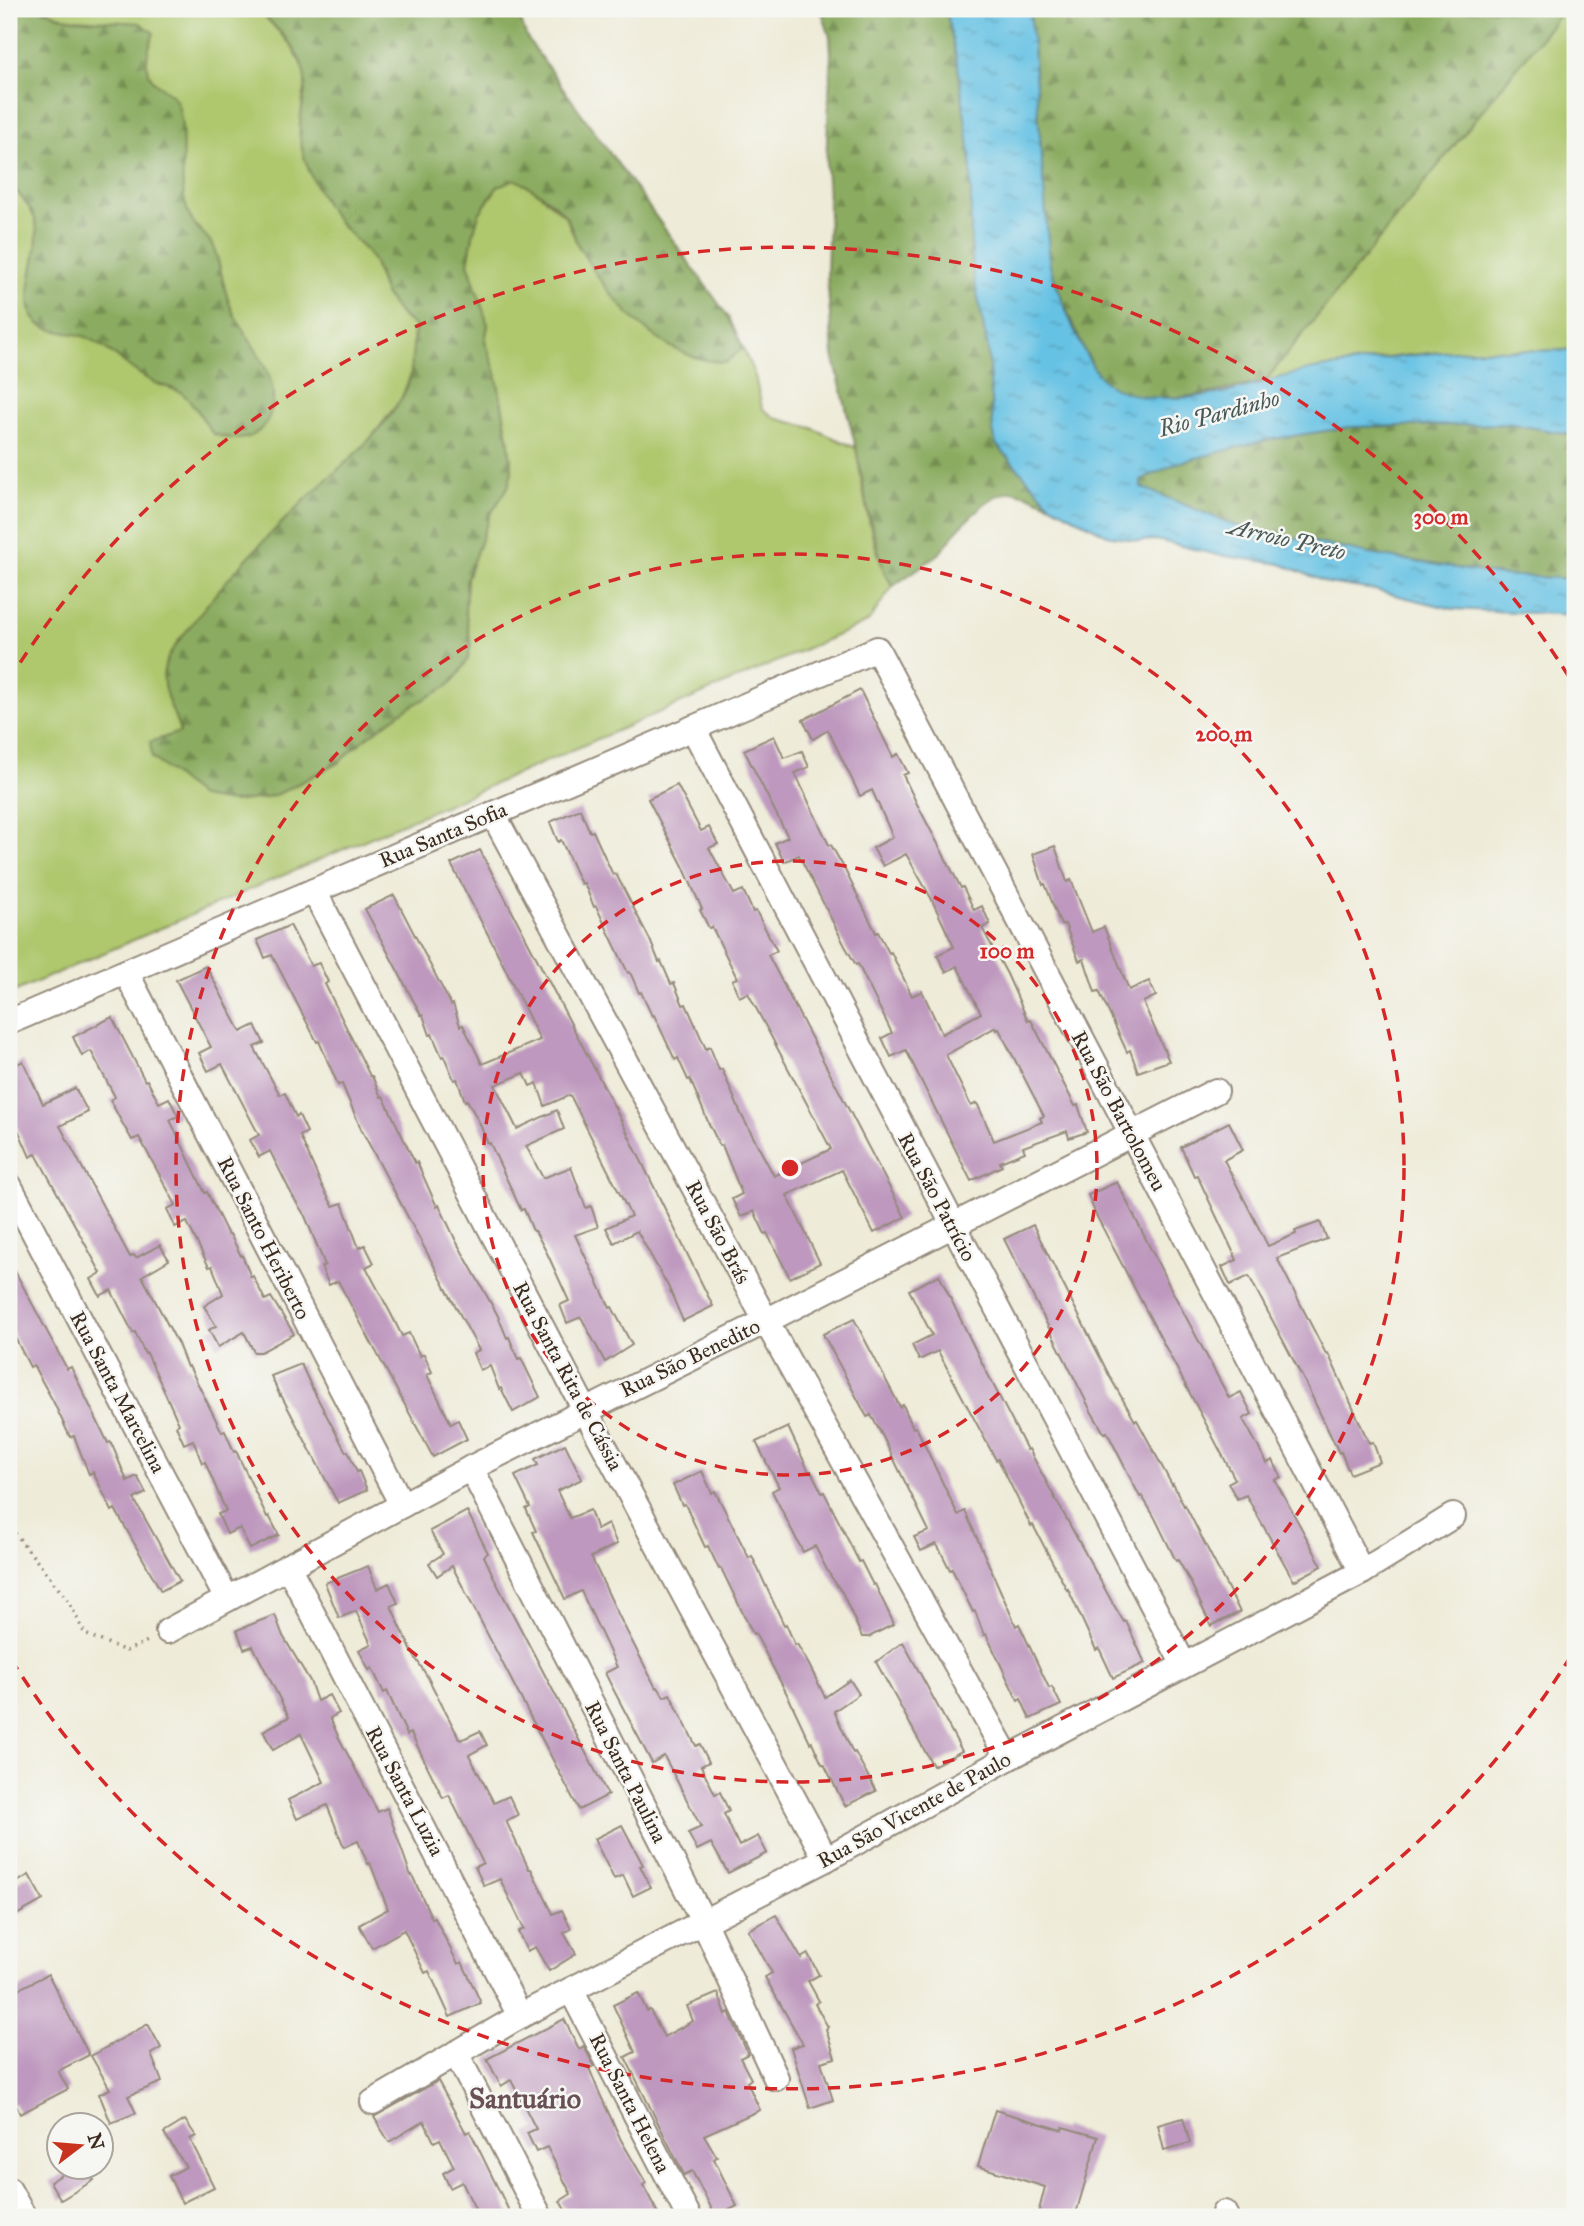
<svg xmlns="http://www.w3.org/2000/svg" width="1584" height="2226" font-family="'IM FELL Great Primer',serif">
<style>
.green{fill:#afc86e;stroke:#757946;stroke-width:2}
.forest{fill:url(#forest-firs);stroke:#636b40;stroke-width:2}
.water{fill:url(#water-ripples);stroke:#507681;stroke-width:2}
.building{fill:#be98be;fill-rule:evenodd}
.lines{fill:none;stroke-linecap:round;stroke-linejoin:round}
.minor-casing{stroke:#948a7b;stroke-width:28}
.path{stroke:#948a7b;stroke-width:3.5;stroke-dasharray:2 5;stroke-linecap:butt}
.minor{stroke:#fff;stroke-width:24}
.ring{fill:none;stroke:#d62828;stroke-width:3.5;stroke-dasharray:12 9}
.labels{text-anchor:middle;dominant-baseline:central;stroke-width:5;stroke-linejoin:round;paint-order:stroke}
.street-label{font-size:21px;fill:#3b2a1e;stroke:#f6f6f2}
.water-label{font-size:23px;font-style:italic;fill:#485859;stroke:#f6f6f2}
.district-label{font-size:28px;font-weight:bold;fill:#695056;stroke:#f6f6f2}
.centre{fill:#d62828;stroke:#f6f6f2;stroke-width:3.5}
.ring-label{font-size:21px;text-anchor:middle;font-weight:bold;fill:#d62828;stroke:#f6f6f2;stroke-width:5;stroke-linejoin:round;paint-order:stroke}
</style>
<defs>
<pattern id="forest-firs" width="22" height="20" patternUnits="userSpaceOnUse" patternTransform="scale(1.75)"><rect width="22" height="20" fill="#8bac61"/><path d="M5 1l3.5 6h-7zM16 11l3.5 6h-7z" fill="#738c4f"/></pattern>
<pattern id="water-ripples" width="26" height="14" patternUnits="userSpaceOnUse" patternTransform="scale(1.75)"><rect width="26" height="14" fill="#66c2e4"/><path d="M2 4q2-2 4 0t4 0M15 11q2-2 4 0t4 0" fill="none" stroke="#559eb8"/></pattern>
</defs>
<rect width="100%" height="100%" fill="#f6f6f2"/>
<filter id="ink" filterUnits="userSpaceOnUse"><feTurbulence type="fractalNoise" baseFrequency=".0143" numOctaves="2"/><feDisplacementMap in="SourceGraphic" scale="14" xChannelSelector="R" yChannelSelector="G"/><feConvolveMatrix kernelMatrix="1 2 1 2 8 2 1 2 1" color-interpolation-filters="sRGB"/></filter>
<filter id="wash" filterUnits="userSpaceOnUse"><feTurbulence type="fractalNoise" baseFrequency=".00686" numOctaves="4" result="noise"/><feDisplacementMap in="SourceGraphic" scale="28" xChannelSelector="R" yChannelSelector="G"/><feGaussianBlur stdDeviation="1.57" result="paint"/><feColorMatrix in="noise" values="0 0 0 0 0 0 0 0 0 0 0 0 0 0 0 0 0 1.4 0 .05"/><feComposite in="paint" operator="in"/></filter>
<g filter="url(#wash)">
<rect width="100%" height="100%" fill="#eeebd8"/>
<g class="green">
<path d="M9,9H258L290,44L305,71V89L302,104L309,170L323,198L341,225L353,235L373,261L384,292L402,317L416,326L413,337V369L401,399L363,448L305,500L177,642L176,717L180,732L152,758L177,776L232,802L280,793L338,763L362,741L403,711L471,644L465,610L467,578L490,514L508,487L512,471L508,437L496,373L485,341L488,325L468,263L474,230L479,214L498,186L514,179L529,185L566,217L578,246L726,362L743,348L755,376L762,408L775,418L812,428L856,448C864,491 869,549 893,586L868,622L9,994Z"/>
<path d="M1564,9H1575V349C1543,353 1511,349 1478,350C1409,352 1333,365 1265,381Z"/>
</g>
<g class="forest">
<path d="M9,9H44L59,16L74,19L140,23L154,33C148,49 141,71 156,83C164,90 175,94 178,105C189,140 175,185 190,217C195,228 207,234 213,246C222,267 223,292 233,312C249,346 291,384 265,424C251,444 233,440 213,434C204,422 196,405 184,395C177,388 164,387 155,383C131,372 112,349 88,338C73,331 49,334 37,322C15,298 46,249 34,217C29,204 18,193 9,183Z"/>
<path d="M258,9H517L527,38L729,318L743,348L726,362C661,362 609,299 579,247C574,238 572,225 566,217C557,204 528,185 514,179L498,186L479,214L474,230L468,263L488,325L485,341L496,373L508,437L512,471L508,487L490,515L467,578L465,610L471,644L468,659L459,674L448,686L403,711L362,741L338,763L280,793L264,798L232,802L200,797L152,757L150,742L180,732C175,713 160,690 164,670C167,653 181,639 191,625C225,579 265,538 306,499C339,467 377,439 401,399C417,373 409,353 416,327C402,316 391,307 384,291C380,281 378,270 373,261C365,246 352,237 341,225C322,202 304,167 300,138C298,121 303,106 305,90C309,57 279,30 258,9Z"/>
<path d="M821,9H946L958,66L971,161V241L973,271L988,349L993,430L996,444L1051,505L1028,495L1012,491L996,496L983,505L959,528L939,554L893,586L884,572L868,511L856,448L833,355L827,275L829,214L826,165L831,53L830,37Z"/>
<path d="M1030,9H1564L1265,381C1225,391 1133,415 1100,378C1091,367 1086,354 1080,341C1069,316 1059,292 1050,266Z"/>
<path d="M1512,424L1575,435V579L1500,575L1369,554L1234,525L1141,487V480L1177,463L1266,440L1351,427Z"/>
</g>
<path class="water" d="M946,9H1030L1050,266C1059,293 1086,370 1108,384C1134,401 1171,399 1201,396C1242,393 1280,374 1321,368C1373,361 1427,351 1479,350C1511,349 1543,353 1575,349V435L1512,424L1351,427L1266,440L1177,463L1141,480V487L1234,525L1369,554L1500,575L1575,579V615L1453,609L1374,590L1328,583L1281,564L1218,555L1156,540L1139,541L1107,535L1051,505L996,444L993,430L988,349L973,272L971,241V161L958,66Z"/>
<g id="blocks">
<g class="building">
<path d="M860,690L893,757L898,754L908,773L903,775L917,804L961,888L963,887L974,910L982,906L990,924L982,928L1007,974L1028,1021L1031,1020L1075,1106L1078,1105L1087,1132L1069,1138L1067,1131L1023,1147L1025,1152L1000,1162L1002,1166L971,1181L906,1050L891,1057L882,1038L892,1033L858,964L856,965L845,946L799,855L784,862L775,843L788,837L744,750L774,736L784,758L802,751L809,767L795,773L829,845H831L843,866L876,933L878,932L889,953L891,952L912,996L922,991L942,1034L981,1013L957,966L946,972L937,955L954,947L931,898L906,854L883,866L873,848L893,837L872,790L860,796L828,730L813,739L803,720ZM996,1027L997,1030L999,1029L1044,1116L1040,1118L1042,1122L994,1141L977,1103L971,1106L946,1055Z"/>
<path d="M677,785L701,831L709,827L718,844L709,848L734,894L743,890L753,912L756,911L777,951L768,955L905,1217L874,1233L842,1170L787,1195L820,1263L790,1278L767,1233L765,1234L754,1211L741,1217L732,1199L742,1194L722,1145L720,1146L709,1124L690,1079L688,1080L678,1058L675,1060L654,1015L652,1016L641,992L639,993L630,972L628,973L596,906L594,907L584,883L581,884L561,840L558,842L550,822L580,809L590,832L593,831L613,875L616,874L650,940L659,962L661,961L671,984L674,983L683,1005L686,1004L706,1049L710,1047L719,1070L722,1069L741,1114L774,1176L831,1149L748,993L739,997L732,980L737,978L712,927L709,928L700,910L702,909L683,866L648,799Z"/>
<path d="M1055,846L1067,882L1071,880L1092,932L1104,927L1129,990L1149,981L1156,996L1143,1002L1169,1061L1138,1072L1130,1050L1127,1052L1099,991L1095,992L1084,959L1079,961L1065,924L1061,925L1045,884L1043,885L1033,854Z"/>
<path d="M480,850L615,1108L713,1306L683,1321L668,1286L637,1231L614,1243L606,1228L631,1216L570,1095L545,1106L537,1083L530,1086L524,1073L495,1085L517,1129L557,1110L564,1129L526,1146L543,1178L571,1167L586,1208L591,1206L598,1227L575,1235L610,1308L612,1307L632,1345L605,1362L581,1317L567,1323L560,1305L569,1301L547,1253L535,1231H533L524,1209L521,1210L490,1143L488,1144L479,1122L467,1100L465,1101L457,1079L454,1080L444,1056L442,1057L432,1034L430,1035L423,1015H421L365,909L394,895L451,1005L453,1004L460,1026L463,1025L482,1064L540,1040L495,948L451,864Z"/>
<path d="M290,925L311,966L319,963L328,982L325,984L370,1076H372L381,1097L383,1096L415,1163L417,1162L437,1207L439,1205L456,1241L497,1314L507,1338L509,1337L518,1359L521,1358L540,1397L513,1412L501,1388L499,1389L490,1366L480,1370L473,1353L479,1350L361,1129L342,1084L338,1085L319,1041L317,1042L272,955L265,958L257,940Z"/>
<path d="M206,966L241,1032L255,1025L264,1043L254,1047L280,1095L285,1093L296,1117L299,1115L307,1132L300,1136L321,1184L333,1206L342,1203L359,1248L365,1245L374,1263L366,1267L391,1314L402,1336L409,1333L420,1356L424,1354L432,1372L427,1375L451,1424L458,1420L467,1439L433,1457L338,1281L329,1285L321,1267L325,1265L305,1216L292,1195L270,1151L259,1157L250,1140L259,1135L222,1064L208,1071L199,1053L211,1047L176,980Z"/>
<path d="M112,1017L145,1081L147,1080L159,1103L169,1098L178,1116L170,1120L205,1193L207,1192L228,1235L230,1234L241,1256L242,1255L251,1277L253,1276L265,1300L271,1297L294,1334L261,1352H254L244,1332L218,1347L209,1330L216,1326L204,1306L223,1294L212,1266L209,1267L187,1222L175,1227L167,1209L176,1205L139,1137L132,1140L120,1119L110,1100L115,1097L91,1051L82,1056L73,1037Z"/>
<path d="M23,1061L43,1104L75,1088L88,1112L60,1126L130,1257L134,1255L136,1258L160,1245L169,1260L142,1276L178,1344L187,1367L189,1366L222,1432L225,1431L234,1452L236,1451L267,1517L269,1516L279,1535L250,1549L240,1528L227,1534L218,1514L226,1511L205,1462L202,1463L193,1440L184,1444L176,1426L179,1424L147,1353L145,1354L135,1332L133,1333L111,1290L100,1296L91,1279L101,1273L36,1154L30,1157L9,1109V1068Z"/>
<path d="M1229,1122L1243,1150L1224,1160L1268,1246L1296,1234L1295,1231L1320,1222L1327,1239L1277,1258L1326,1354L1328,1353L1369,1443L1373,1442L1380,1462L1350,1474L1341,1452L1339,1453L1307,1386L1249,1276L1230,1285L1222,1267L1237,1260L1197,1175L1194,1176L1181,1147Z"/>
<path d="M1117,1182L1170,1287L1229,1398L1241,1392L1252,1414L1243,1419L1267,1463L1273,1460L1281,1477L1275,1480L1322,1566L1294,1581L1246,1495L1237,1499L1228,1483L1235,1479L1096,1215L1088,1195Z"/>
<path d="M1033,1225L1110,1377L1135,1421L1137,1420L1172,1485L1173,1484L1184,1506L1185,1505L1240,1612L1211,1626L1190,1581L1178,1560L1176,1561L1155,1518L1142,1496L1140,1497L1107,1432L1104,1433L1091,1411L1004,1239Z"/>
<path d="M9,1260L67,1369L71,1367L108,1443L111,1442L127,1481L137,1476L146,1493L134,1499L180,1581L161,1591L115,1509L112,1511L93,1472L89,1474L74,1436L70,1437L53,1401L33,1365L30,1367L9,1326Z"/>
<path d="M939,1275L981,1361L1027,1450L1029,1449L1042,1474L1112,1602L1124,1622L1126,1621L1145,1663L1113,1678L1099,1648L1096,1650L1068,1589L1067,1590L1033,1525L1031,1526L998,1459L996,1460L938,1351L919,1360L912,1345L932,1335L909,1290Z"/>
<path d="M854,1319L900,1407L903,1405L913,1428L916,1427L958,1515L965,1511L1016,1626L1019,1624L1049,1688L1052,1687L1061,1705L1030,1719L1021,1699L1018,1701L986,1634L984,1635L975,1611L973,1612L952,1569L950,1570L939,1548L936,1544L921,1551L914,1537L929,1531L883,1437L871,1415L867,1417L823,1334Z"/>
<path d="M301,1364L311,1386L346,1452L348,1451L357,1472L359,1471L367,1490L338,1503L281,1395L280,1396L271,1376Z"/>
<path d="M788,1427L809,1472L811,1471L822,1493L824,1492L859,1562L861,1561L873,1585L875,1584L894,1624L869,1637H862L843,1594L828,1572L815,1546L803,1552L772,1491L779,1487L756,1442Z"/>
<path d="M565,1444L582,1479L557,1491L570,1518L590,1510L597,1530L608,1524L617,1544L591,1557L619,1616L656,1688L658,1687L664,1697L670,1694L696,1746L700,1744L709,1762L701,1766L715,1794L720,1792L729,1811L724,1814L739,1846L758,1836L767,1853L728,1873L711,1843L697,1850L688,1833L701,1827L664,1756L652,1763L611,1685L605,1673L617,1667L581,1591L565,1599L533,1532L536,1531L526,1509L530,1507L515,1476L538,1465L535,1459Z"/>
<path d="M702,1471L712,1493L715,1491L749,1558L752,1556L784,1625L786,1624L795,1645L797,1644L809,1665L825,1697L850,1680L859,1694L834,1711L853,1753L855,1752L876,1791L845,1806L824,1764H822L812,1742L810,1743L789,1698L755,1633L753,1634L721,1568L719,1569L708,1546L705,1547L685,1504L682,1505L673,1485Z"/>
<path d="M467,1511L488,1553L484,1556L495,1580L608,1795L579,1810L452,1566L437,1576L429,1563L443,1554L430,1531Z"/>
<path d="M368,1566L377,1589L389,1583L398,1603L391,1606L413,1654L427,1676L459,1738L461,1740L480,1731L487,1745L469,1755L494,1803L509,1796L518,1815L506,1821L529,1869H531L553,1914L562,1910L571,1929L564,1933L576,1954L549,1971L535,1947L527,1951L518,1932L524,1929L500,1879L484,1886L475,1867L483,1863L449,1795L443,1798L411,1733L407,1735L387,1691L384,1693L372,1668L369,1670L359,1650L371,1644L356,1611L339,1618L325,1583Z"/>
<path d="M275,1615L283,1636L310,1681L317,1701L329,1695L339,1713L330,1718L338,1736L378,1812L387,1808L411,1876L412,1875L432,1919L435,1918L458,1964L462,1962L481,2003L450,2017L429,1971L425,1973L404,1930L372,1948L359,1925L388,1909L370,1863L368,1864L358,1841L344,1847L327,1805L297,1819L288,1800L324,1782L301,1734L273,1750L263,1731L289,1717L253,1646L244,1649L237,1630Z"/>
<path d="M903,1642L962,1751L933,1766L876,1662Z"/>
<path d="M622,1825L643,1865L640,1866L651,1887L633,1896L623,1875L614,1879L594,1839Z"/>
<path d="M29,1875L43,1900L9,1919V1887Z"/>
<path d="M776,1915L801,1958L808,1954L819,1975L808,1981L819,2001L815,2004L828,2027L826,2029L835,2058L821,2062L833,2100L810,2108L791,2048L803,2044L765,1977L772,1973L748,1930Z"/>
<path d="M48,1974L89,2055L58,2071L68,2089L20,2114L15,2103L9,2106V1994Z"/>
<path d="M638,1993L647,2011L650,2010L664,2037L693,2021L687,2006L718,1993L726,2014L729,2012L748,2054L740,2058L751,2079L747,2082L760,2110L704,2135L717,2157L714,2159L737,2206L716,2217L692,2171L684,2175L625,2057L635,2052L613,2005Z"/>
<path d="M564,2019L579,2049L584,2046L594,2066L589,2068L598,2090L621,2140L646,2183L643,2185L660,2217H569L560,2201L571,2194L547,2147L536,2152L527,2133L536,2129L511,2080L501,2086L487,2059Z"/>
<path d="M148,2024L161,2048L151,2054L162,2082L128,2096L136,2113L111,2123L99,2094L110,2089L91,2056Z"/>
<path d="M438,2081L466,2133L470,2131L512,2217H479L462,2182L450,2188L443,2173L454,2167L440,2139L434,2142L424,2121L389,2142L374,2117Z"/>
<path d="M995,2110L1062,2130L1063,2127L1098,2137L1075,2217H1050L1038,2214L1045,2187L978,2166Z"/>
<path d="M1183,2118L1190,2143L1164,2150L1158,2125Z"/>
<path d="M185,2120L196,2136L190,2139L214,2187L182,2203L169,2176L186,2167L164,2133Z"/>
<path d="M76,2166H85L94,2180L61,2200L50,2182Z"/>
</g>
</g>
</g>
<g filter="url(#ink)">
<use href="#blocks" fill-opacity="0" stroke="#948a7b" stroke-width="2"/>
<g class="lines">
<g class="minor-casing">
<g id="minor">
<path d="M693,728L1184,1665"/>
<path d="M493,814L766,1321L1008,1758"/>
<path d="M314,891L585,1410L826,1859"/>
<path d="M126,972L402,1505"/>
<path d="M9,1022L877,649L1362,1572"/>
<path d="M9,1185L227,1599"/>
<path d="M471,1468L703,1921L776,2078"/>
<path d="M288,1566L520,2016"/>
<path d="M168,1631L471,1468L766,1321L1216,1091"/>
<path d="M571,1990L689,2217"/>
<path d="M456,2053L540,2217"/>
<path d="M373,2102L520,2016L826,1859L1008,1758L1362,1572L1453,1516"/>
<path d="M9,2190L24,2217"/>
<path d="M1224,2213L1226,2217"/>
</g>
</g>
<path class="path" d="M9,1529L14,1532L69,1602L85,1634L126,1651L150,1640"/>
<use href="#minor" class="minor"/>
</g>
</g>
<g class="ring">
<circle cx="790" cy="1168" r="307"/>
<circle cx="790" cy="1168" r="614"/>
<path d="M1571 1656A921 921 0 0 1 9 1656M9 680A921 921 0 0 1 1571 680"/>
</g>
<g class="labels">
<g class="street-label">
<text transform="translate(443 835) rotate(-23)">Rua Santa Sofia</text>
<text transform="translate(1119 1111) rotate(62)">Rua São Bartolomeu</text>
<text transform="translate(937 1197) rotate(62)">Rua São Patrício</text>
<text transform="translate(718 1232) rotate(62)">Rua São Brás</text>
<text transform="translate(264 1238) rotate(63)">Rua Santo Heriberto</text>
<text transform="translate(690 1358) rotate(-26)">Rua São Benedito</text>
<text transform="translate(568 1376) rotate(62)">Rua Santa Rita de Cássia</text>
<text transform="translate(118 1392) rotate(62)">Rua Santa Marcelina</text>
<text transform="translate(626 1772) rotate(63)">Rua Santa Paulina</text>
<text transform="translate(405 1791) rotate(62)">Rua Santa Luzia</text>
<text transform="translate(914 1810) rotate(-29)">Rua São Vicente de Paulo</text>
<text transform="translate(630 2103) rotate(63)">Rua Santa Helena</text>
</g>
<g class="water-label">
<text transform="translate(1219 413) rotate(-15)">Rio Pardinho</text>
<text transform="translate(1287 539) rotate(13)">Arroio Preto</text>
</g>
<g class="district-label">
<text x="525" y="2098">Santuário</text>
</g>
</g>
<circle cx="790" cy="1168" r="10" class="centre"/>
<g class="ring-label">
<text x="1441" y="524">300 m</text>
<text x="1224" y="741">200 m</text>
<text x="1007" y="958">100 m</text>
</g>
<rect width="1584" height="2226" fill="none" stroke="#f6f6f2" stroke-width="35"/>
<g transform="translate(80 2146) rotate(74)"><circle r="33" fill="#f6f6f2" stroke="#aba49d" stroke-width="2"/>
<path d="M0-5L12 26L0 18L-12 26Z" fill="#c8321e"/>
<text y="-10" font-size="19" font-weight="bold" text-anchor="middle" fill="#3b2a1e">N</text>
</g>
</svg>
